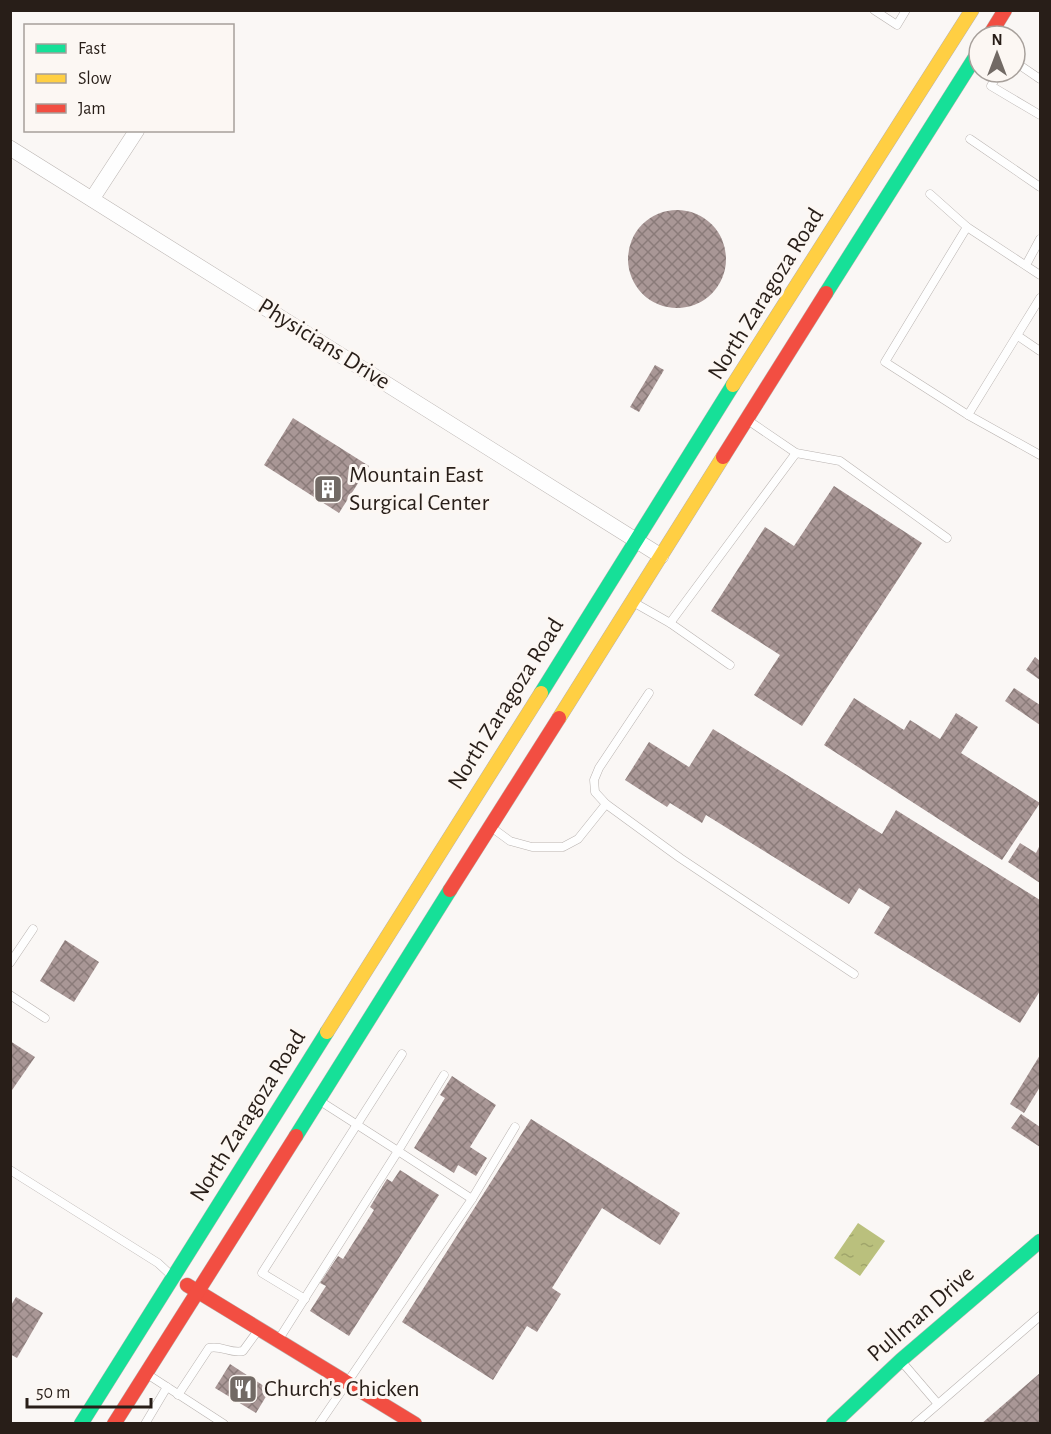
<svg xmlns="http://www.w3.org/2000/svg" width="1051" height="1434" font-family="'Alegreya Sans',sans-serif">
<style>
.water{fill:url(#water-ripples)}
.building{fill:url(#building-cross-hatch)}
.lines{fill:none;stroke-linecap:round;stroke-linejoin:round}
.lane-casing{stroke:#b9b3b0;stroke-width:9}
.street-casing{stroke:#b9b3b0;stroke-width:16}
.fast-casing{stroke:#b9b3b0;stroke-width:15}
.slow-casing{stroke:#b9b3b0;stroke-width:15}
.jam-casing{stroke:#b9b3b0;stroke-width:15}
.lane{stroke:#fefefe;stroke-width:8}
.street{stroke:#fefefe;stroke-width:15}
.fast{stroke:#16e098;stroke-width:14}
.slow{stroke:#ffcf43;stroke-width:14}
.jam{stroke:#f24e42;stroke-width:14}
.labels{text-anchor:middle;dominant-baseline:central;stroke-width:6;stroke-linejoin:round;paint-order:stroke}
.street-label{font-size:24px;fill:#281e18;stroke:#fcf7f3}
.poi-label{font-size:24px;fill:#281e18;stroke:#fcf7f3;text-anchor:start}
</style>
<defs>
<pattern id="water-ripples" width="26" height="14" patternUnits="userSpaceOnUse" patternTransform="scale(1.5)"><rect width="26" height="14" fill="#bac07d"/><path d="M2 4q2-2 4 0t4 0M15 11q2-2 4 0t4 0" fill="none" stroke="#a0a56b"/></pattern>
<pattern id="building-cross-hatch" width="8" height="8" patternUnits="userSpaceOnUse" patternTransform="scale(1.5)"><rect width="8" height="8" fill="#a99796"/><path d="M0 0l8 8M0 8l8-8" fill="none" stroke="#8a7b79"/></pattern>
</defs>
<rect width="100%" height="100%" fill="#faf7f5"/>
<path class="water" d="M858,1223L885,1241L860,1276L834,1258Z"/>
<g class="building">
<circle cx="677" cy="259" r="49"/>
<path d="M655,365L664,370L639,412L630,407Z"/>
<path d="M293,418L369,466L339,513L264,465Z"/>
<path d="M834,486L922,543L802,726L754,695L780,655L711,611L765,527L794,546Z"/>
<path d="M1035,657L1040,661V680L1026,670Z"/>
<path d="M1014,688L1040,705V725L1005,701Z"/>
<path d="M854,698L904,730L910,720L940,739L956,713L978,727L961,753L1040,803L1002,860L824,745Z"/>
<path d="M713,729L882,834L896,810L1040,900V991L1020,1023L874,933L890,907L859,888L849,904L706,815L702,823L670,803L667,807L625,780L649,742L689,767Z"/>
<path d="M1020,843L1036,853L1040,845V883L1008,862Z"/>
<path d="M65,940L99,962L74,1002L40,981Z"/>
<path d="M10,1041L35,1057L10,1093Z"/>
<path d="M1040,1055V1087L1024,1113L1010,1104Z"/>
<path d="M452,1076L496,1105L470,1147L487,1158L476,1176L458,1165L454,1173L414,1148L445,1098L440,1095Z"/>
<path d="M1021,1114L1040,1127V1147L1011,1128Z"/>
<path d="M531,1119L680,1213L660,1245L602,1208L552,1288L561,1294L537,1332L527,1326L493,1380L402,1322Z"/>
<path d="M400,1170L439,1195L349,1336L310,1311L326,1286L320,1283L338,1256L343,1259L374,1210L370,1207L387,1179L392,1182Z"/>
<path d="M16,1297L43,1313L17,1358L10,1354V1307Z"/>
<path d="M230,1364L270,1390L256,1413L215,1388Z"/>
<path d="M1040,1373V1424H981Z"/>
</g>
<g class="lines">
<g class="lane-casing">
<g id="lane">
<path d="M874,10L897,25L906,10"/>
<path d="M1015,62L1040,79"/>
<path d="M999,72L991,86L1040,115"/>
<path d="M970,139L1040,187"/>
<path d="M930,194L967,227L1040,275"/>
<path d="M967,227L885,362L968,415"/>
<path d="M1026,265L1040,239"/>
<path d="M1040,298L968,415L1040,455"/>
<path d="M1018,336L1040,351"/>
<path d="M749,421L796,453L840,461L947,538"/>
<path d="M633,602L670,623L730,665"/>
<path d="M670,623L796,453"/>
<path d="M606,804L595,792L594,780L599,768L649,693"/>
<path d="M491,827L510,841L532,847H563L578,839L606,804L680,858L854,974"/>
<path d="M10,963L33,929"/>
<path d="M10,995L45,1018"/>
<path d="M444,1075L398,1151L472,1199L515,1127"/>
<path d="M10,1170L158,1263L172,1276"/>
<path d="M305,1299L262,1273L402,1054"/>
<path d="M279,1339L398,1151L320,1101"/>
<path d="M902,1362L938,1404"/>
<path d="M147,1374L224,1424"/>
<path d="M178,1395L209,1348C222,1345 230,1354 243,1351L259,1329"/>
<path d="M145,1424L167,1387"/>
<path d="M319,1424L472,1199"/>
<path d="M915,1424L1040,1316"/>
</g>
</g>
<g class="street-casing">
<g id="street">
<path d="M10,148L661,556"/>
<path d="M92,199L137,130"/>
</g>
</g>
<g class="fast-casing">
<g id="fast">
<path d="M826,293L979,51"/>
<path d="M541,693L733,385"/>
<path d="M296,1136L450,890"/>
<path d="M81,1424L327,1032"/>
<path d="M833,1424L901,1360L1040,1241"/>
</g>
</g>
<g class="slow-casing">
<g id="slow">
<path d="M733,385L972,10"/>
<path d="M559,718L723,457"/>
<path d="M327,1032L541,693"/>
</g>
</g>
<g class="jam-casing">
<g id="jam">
<path d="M989,36L1005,10"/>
<path d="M723,457L826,293"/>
<path d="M450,890L559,718"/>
<path d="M187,1285L415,1424"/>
<path d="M114,1424L296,1136"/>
</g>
</g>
<use href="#lane" class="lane"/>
<use href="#street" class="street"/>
<use href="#fast" class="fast"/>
<use href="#slow" class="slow"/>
<use href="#jam" class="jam"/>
</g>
<defs>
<g id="building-square" transform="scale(1.5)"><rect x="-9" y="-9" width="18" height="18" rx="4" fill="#726a65" stroke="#fcf7f3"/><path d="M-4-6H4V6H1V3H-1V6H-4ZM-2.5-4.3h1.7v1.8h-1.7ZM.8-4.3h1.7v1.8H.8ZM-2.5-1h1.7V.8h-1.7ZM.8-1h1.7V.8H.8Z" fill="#fff"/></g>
<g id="restaurant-square" transform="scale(1.5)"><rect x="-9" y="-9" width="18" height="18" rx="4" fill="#726a65" stroke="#fcf7f3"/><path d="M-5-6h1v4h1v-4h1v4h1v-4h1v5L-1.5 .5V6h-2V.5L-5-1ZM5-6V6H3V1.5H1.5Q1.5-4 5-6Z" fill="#fff"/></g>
</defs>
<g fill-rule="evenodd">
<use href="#building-square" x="328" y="489"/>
<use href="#restaurant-square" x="243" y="1389"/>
</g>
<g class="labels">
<g class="street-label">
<text transform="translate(766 294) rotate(-58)">North Zaragoza Road</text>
<text transform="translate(324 344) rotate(32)">Physicians Drive</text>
<text transform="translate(506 704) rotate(-58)">North Zaragoza Road</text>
<text transform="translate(248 1116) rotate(-58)">North Zaragoza Road</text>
<text transform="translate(921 1314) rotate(-41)">Pullman Drive</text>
</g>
<g class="poi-label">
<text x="349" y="475">Mountain East<tspan x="349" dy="28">Surgical Center</tspan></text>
<text x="264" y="1389">Church's Chicken</text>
</g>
</g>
<rect width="1051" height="1434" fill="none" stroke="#281e18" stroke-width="24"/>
<rect x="24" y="24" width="210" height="108" fill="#fcf7f3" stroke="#a7a09b" stroke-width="1.5"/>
<rect x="36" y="44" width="30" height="9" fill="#16e098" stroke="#a7a09b" stroke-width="1.5"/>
<text x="78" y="54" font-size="18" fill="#281e18">Fast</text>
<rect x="36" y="74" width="30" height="9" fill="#ffcf43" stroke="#a7a09b" stroke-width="1.5"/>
<text x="78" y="84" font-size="18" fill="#281e18">Slow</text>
<rect x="36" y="104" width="30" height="9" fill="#f24e42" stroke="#a7a09b" stroke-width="1.5"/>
<text x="78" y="114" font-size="18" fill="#281e18">Jam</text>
<g transform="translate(997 54)"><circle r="28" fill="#fcf7f3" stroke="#a7a09b" stroke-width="1.5"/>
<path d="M0-4.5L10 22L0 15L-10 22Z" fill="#726a65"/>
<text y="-9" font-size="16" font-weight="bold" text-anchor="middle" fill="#281e18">N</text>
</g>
<path d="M27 1398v9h124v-9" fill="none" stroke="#281e18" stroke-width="3"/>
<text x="36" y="1398" font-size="18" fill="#281e18" stroke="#fcf7f3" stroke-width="4.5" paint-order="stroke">50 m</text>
</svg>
